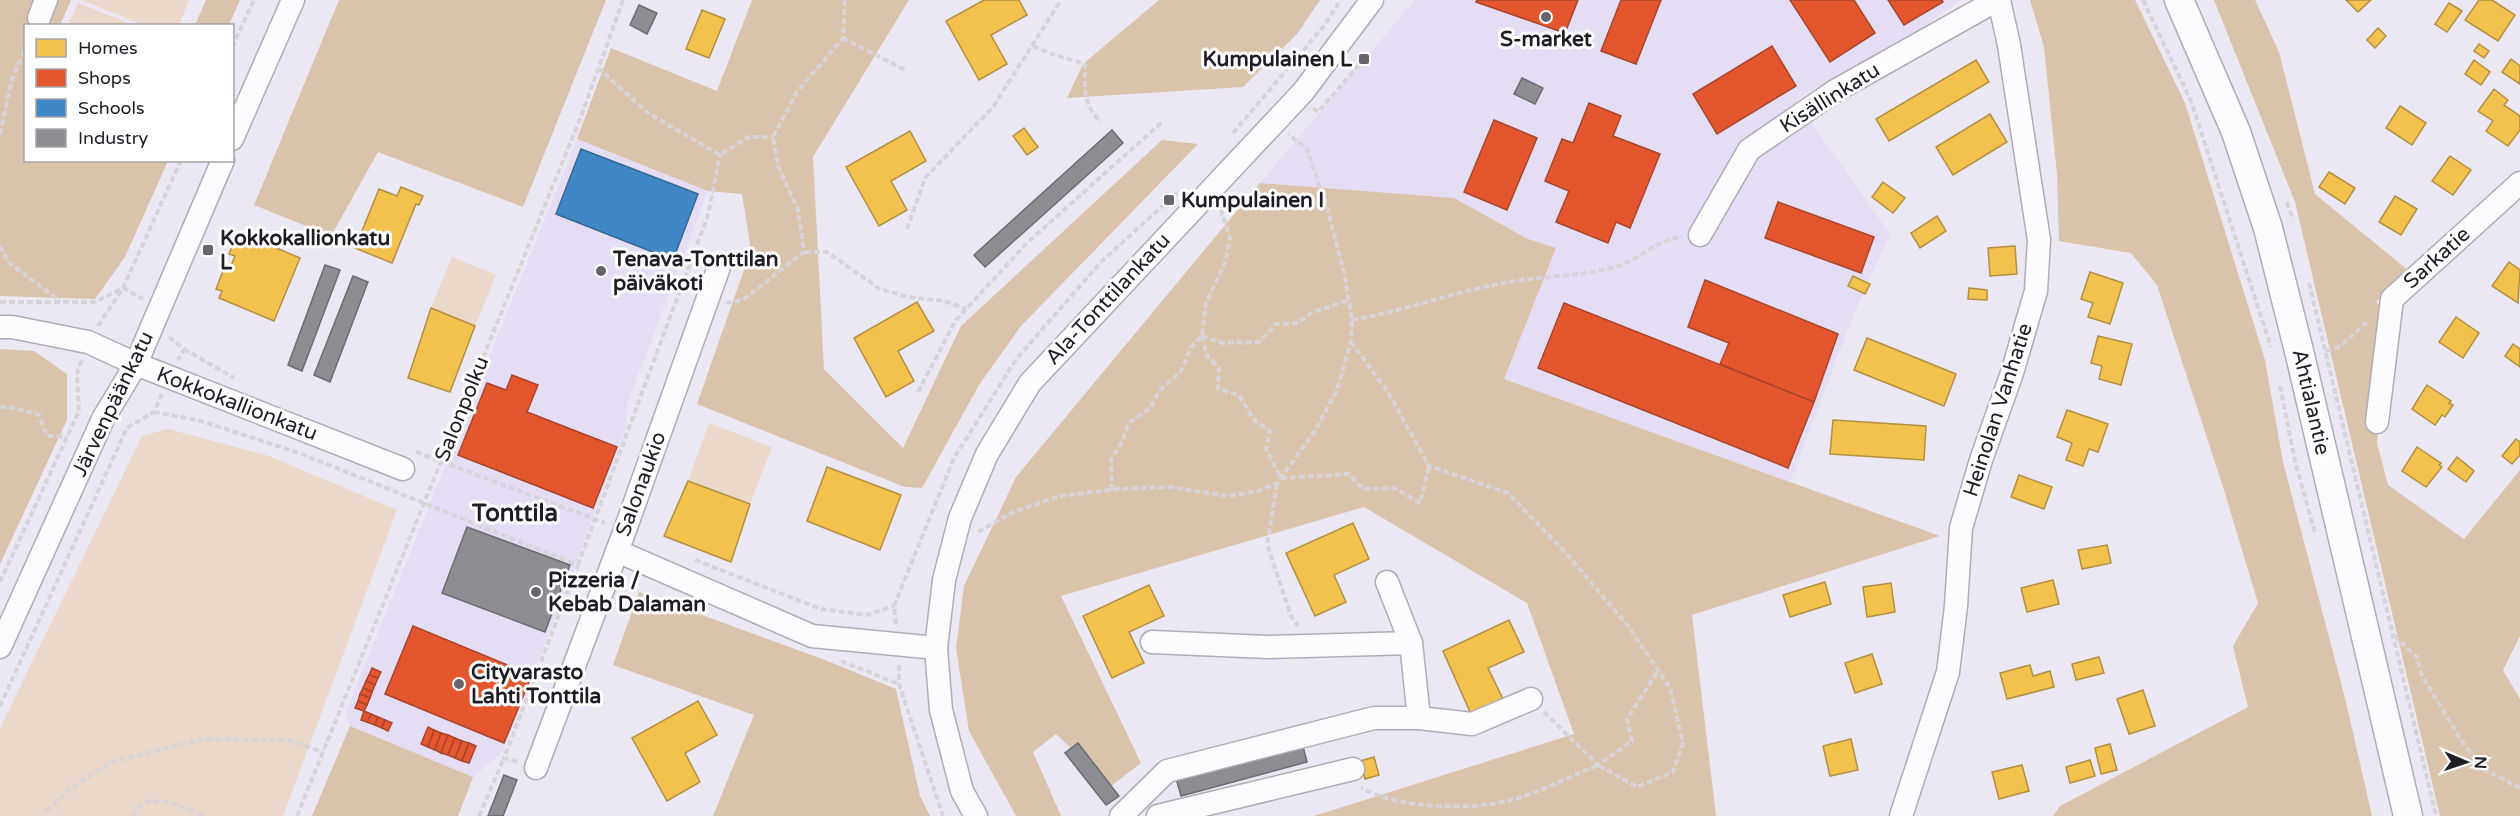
<svg xmlns="http://www.w3.org/2000/svg" width="2520" height="816" font-family="'Varela Round',sans-serif">
<style>
.built{fill:#e4ddf3}
.green{fill:#ead9ca}
.forest{fill:#dac3ab}
.homes{fill:#f2c14e;stroke:#b39041;stroke-width:1.5}
.shops{fill:#e4572e;stroke:#a9452b;stroke-width:1.5}
.schools{fill:#3f88c5;stroke:#356895;stroke-width:1.5}
.industry{fill:#8d8d92;stroke:#6c6b71;stroke-width:1.5}
.lines{fill:none;stroke-linecap:round;stroke-linejoin:round}
.minor-casing{stroke:#b0acb5;stroke-width:25}
.major-casing{stroke:#b0acb5;stroke-width:31}
.path{stroke:#d6d4d9;stroke-width:4;stroke-dasharray:6 3;stroke-linecap:butt}
.minor{stroke:#fcfbfd;stroke-width:22}
.major{stroke:#fcfbfd;stroke-width:28}
.poi-dot{fill:#66636c;stroke:#fff;stroke-width:2}
.labels{text-anchor:middle;dominant-baseline:central;stroke-width:6;stroke-linejoin:round;paint-order:stroke}
.poi-label{font-size:21px;font-weight:bold;fill:#1f1c24;stroke:#fff;text-anchor:start}
.street-label{font-size:21px;fill:#1f1c24;stroke:#fff}
.quarter-label{font-size:24px;font-weight:bold;fill:#1f1c24;stroke:#fff}
</style>
<rect width="100%" height="100%" fill="#ebe7f3"/>
<g class="built">
<path d="M1415,0H1960L1921,28L1795,100L1890,234L1853,316L1790,482L1504,379L1556,248L1528,239L1454,198L1260,183Z"/>
<path d="M577,139L708,191L627,404L626,427L579,555L503,751L473,777L350,726L346,712Z"/>
</g>
<g class="green">
<path d="M81,0H189L179,25H143Z"/>
<path d="M78,3L133,25H68Z"/>
<path d="M452,257L496,275L475,326L431,308Z"/>
<path d="M709,423L772,447L750,504L688,481Z"/>
<path d="M168,429L269,456L397,510L283,816H0V728L142,436Z"/>
</g>
<g class="forest">
<path d="M0,0H71L60,25L26,26V106L23,111L26,112V160L168,161L125,257L95,299L0,296Z"/>
<path d="M206,0H240L229,25H195Z"/>
<path d="M339,0H606L523,207L378,152L331,236L254,205Z"/>
<path d="M752,0H909L813,157L824,369L903,448L961,326L1162,140L1198,144L1021,326L979,385L922,488L905,487L697,404L751,250L742,194L708,191L577,139L611,48L717,91Z"/>
<path d="M1159,0H1320L1297,34L1243,87L1067,98L1083,64Z"/>
<path d="M2030,0H2135L2185,103L2265,360L2283,462L2346,702L2372,816H2053L2060,806L2248,707L2233,646L2258,603L2224,490L2157,285L2131,253L2059,241L2057,174L2044,47Z"/>
<path d="M2214,0H2255L2279,52L2315,194L2409,271L2376,302L2391,315L2377,443L2388,485L2464,539L2520,470V636L2503,670L2520,699V816H2440L2295,202Z"/>
<path d="M1260,183L1454,198L1528,239L1556,248L1504,379L1940,536L1692,615L1716,816H1314L1574,734L1527,603L1364,507L1061,596L1141,763L1111,786L1056,734L1033,752L1061,816H1016L969,731L956,648L964,586L1016,477Z"/>
<path d="M0,349L34,351L67,374V420L0,564Z"/>
<path d="M639,592L825,660L896,689L920,796L930,816H713L754,715L613,665Z"/>
<path d="M350,726L473,777L458,816H312Z"/>
</g>
<g class="homes">
<path d="M984,0H1019L1027,15L991,35L1007,64L979,80L946,21Z"/>
<path d="M2346,0H2371L2358,12Z"/>
<path d="M2479,0H2492L2515,15L2498,41L2465,20Z"/>
<path d="M2449,3L2462,11L2447,32L2435,24Z"/>
<path d="M702,10L725,19L709,58L686,49Z"/>
<path d="M2378,28L2386,36L2375,48L2367,40Z"/>
<path d="M2479,44L2489,51L2484,58L2474,51Z"/>
<path d="M2511,59L2520,66V84L2502,72Z"/>
<path d="M1976,60L1989,82L1889,141L1876,119Z"/>
<path d="M2474,60L2490,72L2481,85L2465,74Z"/>
<path d="M2494,89L2508,100L2504,105L2520,116V130L2508,146L2486,131L2493,121L2478,111Z"/>
<path d="M2400,106L2426,123L2412,145L2386,128Z"/>
<path d="M1990,114L2007,142L1953,175L1936,147Z"/>
<path d="M1024,128L1038,147L1027,155L1013,136Z"/>
<path d="M910,131L926,161L891,181L907,210L879,226L846,167Z"/>
<path d="M2450,156L2471,170L2453,195L2432,181Z"/>
<path d="M2329,172L2355,188L2345,204L2319,187Z"/>
<path d="M1883,182L1905,198L1893,213L1872,197Z"/>
<path d="M401,187L423,196L419,205L416,204L392,263L355,248L379,189L397,196Z"/>
<path d="M2395,196L2417,209L2401,235L2379,222Z"/>
<path d="M1937,216L1946,231L1920,248L1911,233Z"/>
<path d="M245,235L300,258L274,321L219,298L222,291L216,289L225,266L230,268L235,256L229,254L234,241L241,244Z"/>
<path d="M2015,246L2017,274L1990,276L1988,248Z"/>
<path d="M2509,262L2520,270L2518,303L2492,286Z"/>
<path d="M2090,272L2123,283L2110,324L2088,317L2093,303L2081,299Z"/>
<path d="M1853,276L1870,284L1865,294L1848,286Z"/>
<path d="M1969,288L1987,290V300L1968,299Z"/>
<path d="M917,302L934,331L898,351L914,381L886,397L854,338Z"/>
<path d="M431,308L475,326L450,392L408,378Z"/>
<path d="M2456,317L2479,333L2463,358L2439,342Z"/>
<path d="M2098,336L2132,344L2121,385L2099,379L2102,366L2091,363Z"/>
<path d="M1867,338L1956,374L1944,406L1854,370Z"/>
<path d="M2513,344L2520,349V367L2505,356Z"/>
<path d="M2427,385L2451,401L2449,403L2453,405L2445,417L2442,415L2435,425L2412,409Z"/>
<path d="M2067,410L2108,424L2098,452L2089,449L2083,466L2066,460L2072,443L2057,437Z"/>
<path d="M1833,420L1926,426L1924,460L1830,454Z"/>
<path d="M2516,439L2520,442V455L2512,464L2502,456Z"/>
<path d="M2417,447L2441,463L2439,465L2442,467L2426,487L2402,471Z"/>
<path d="M2457,457L2474,471L2466,482L2448,469Z"/>
<path d="M827,467L901,495L880,550L807,521Z"/>
<path d="M2019,475L2052,487L2044,509L2011,497Z"/>
<path d="M688,481L750,504L731,562L664,536Z"/>
<path d="M1353,523L1369,559L1334,575L1346,602L1315,616L1286,553Z"/>
<path d="M2107,545L2111,563L2082,569L2078,550Z"/>
<path d="M2053,580L2059,604L2027,612L2021,588Z"/>
<path d="M1825,582L1831,604L1790,617L1783,595Z"/>
<path d="M1891,583L1895,612L1867,617L1863,587Z"/>
<path d="M1149,585L1164,616L1129,632L1144,663L1112,678L1083,616Z"/>
<path d="M1509,620L1524,652L1488,668L1503,699L1471,714L1443,651Z"/>
<path d="M1872,654L1882,684L1855,693L1845,663Z"/>
<path d="M2099,657L2104,673L2076,680L2072,664Z"/>
<path d="M2030,665L2033,676L2050,671L2054,687L2007,699L2000,673Z"/>
<path d="M2143,690L2155,726L2129,734L2117,699Z"/>
<path d="M698,701L717,735L685,753L700,782L667,801L632,738Z"/>
<path d="M1851,739L1858,770L1830,776L1823,746Z"/>
<path d="M2110,744L2117,770L2101,774L2095,748Z"/>
<path d="M1374,757L1379,775L1365,779L1360,761Z"/>
<path d="M2090,760L2095,776L2070,783L2066,767Z"/>
<path d="M2022,765L2029,791L1999,799L1992,772Z"/>
</g>
<g class="shops">
<path d="M1477,0H1578L1565,33L1476,2Z"/>
<path d="M1621,0H1661L1636,64L1601,51Z"/>
<path d="M1790,0H1854L1875,33L1830,62Z"/>
<path d="M1888,0H1942L1943,2L1904,25Z"/>
<path d="M1772,46L1796,86L1717,134L1693,94Z"/>
<path d="M1589,103L1621,116L1613,136L1660,154L1630,228L1616,222L1608,243L1556,222L1569,191L1545,181L1562,139L1573,143Z"/>
<path d="M1494,120L1537,138L1507,210L1464,192Z"/>
<path d="M1778,202L1874,237L1861,273L1765,238Z"/>
<path d="M1705,280L1838,334L1814,402L1720,364L1729,343L1688,327Z"/>
<path d="M1564,303L1814,402L1788,468L1538,368Z"/>
<path d="M512,375L538,385L527,412L617,447L593,508L458,455L487,383L506,390Z"/>
<path d="M413,626L532,675L504,743L385,694Z"/>
<path d="M372,668L381,672L378,678L369,675Z"/>
<path d="M369,675L378,678L375,685L366,681Z"/>
<path d="M366,681L375,685L372,692L363,688Z"/>
<path d="M363,688L372,692L370,698L360,694Z"/>
<path d="M360,694L370,698L367,705L358,701Z"/>
<path d="M358,701L367,705L364,711L355,708Z"/>
<path d="M364,711L371,714L367,722L361,720Z"/>
<path d="M371,714L378,717L375,725L367,722Z"/>
<path d="M378,717L385,720L382,728L375,725Z"/>
<path d="M385,720L392,723L388,731L382,728Z"/>
<path d="M428,727L434,730L428,747L421,744Z"/>
<path d="M434,730L441,733L435,750L428,747Z"/>
<path d="M441,733L448,735L441,753L435,750Z"/>
<path d="M448,735L455,738L448,755L441,753Z"/>
<path d="M455,738L462,741L455,758L448,755Z"/>
<path d="M462,741L469,743L462,761L455,758Z"/>
<path d="M469,743L476,746L469,763L462,761Z"/>
</g>
<path class="schools" d="M581,149L698,194L673,260L556,214Z"/>
<g class="industry">
<path d="M639,5L657,13L647,34L630,25Z"/>
<path d="M1522,78L1543,88L1535,104L1514,94Z"/>
<path d="M1112,130L1123,143L985,267L974,255Z"/>
<path d="M325,265L340,270L302,371L288,365Z"/>
<path d="M353,276L368,282L330,382L314,375Z"/>
<path d="M467,527L570,565L545,632L442,593Z"/>
<path d="M1078,743L1119,796L1106,805L1065,753Z"/>
<path d="M1302,743L1307,762L1181,796L1176,778Z"/>
<path d="M504,775L517,780L503,816H488Z"/>
</g>
<g class="lines">
<g class="minor-casing">
<g id="minor">
<path d="M39,18L46,0"/>
<path d="M232,139L293,0"/>
<path d="M1700,235L1749,150L1835,91L1997,0"/>
<path d="M0,327H12L88,342L136,364L403,469"/>
<path d="M2377,422L2392,299L2520,183"/>
<path d="M617,551L812,636L936,648"/>
<path d="M1387,582L1411,643"/>
<path d="M1152,642L1267,647L1411,643L1419,718"/>
<path d="M0,647L103,419L136,364L223,160"/>
<path d="M536,768L625,530L719,267"/>
<path d="M976,816L962,791L941,710L936,648L944,580L960,518L987,454L1030,383L1303,92L1372,0"/>
<path d="M1121,816L1167,771L1374,718H1419L1472,724L1531,699"/>
<path d="M1158,816L1353,769"/>
<path d="M1901,816L1948,672L1956,606L1961,528L1981,460L2012,373L2036,291L2039,240L2009,45L1999,0"/>
</g>
</g>
<g class="major-casing">
<path id="major" d="M2179,0L2236,132L2268,228L2300,355L2408,816"/>
</g>
<g class="path">
<path d="M2143,0L2191,101L2271,347"/>
<path d="M843,38L907,71"/>
<path d="M1033,46L1052,54L1085,64C1085,89 1082,104 1101,122"/>
<path d="M232,47L254,0"/>
<path d="M598,68L648,113L720,155L748,137H773"/>
<path d="M1313,108L1318,112L1364,59"/>
<path d="M1233,133L1323,27L1341,0"/>
<path d="M0,134L12,79L26,48"/>
<path d="M2287,202L2293,220"/>
<path d="M907,229L925,178L993,107L1061,0"/>
<path d="M0,246L8,262L60,301"/>
<path d="M805,252H827L880,289L908,297L944,301L966,309"/>
<path d="M2309,283L2436,816"/>
<path d="M0,302H95L123,288L143,299"/>
<path d="M726,303L743,300L804,252L798,210L778,166L773,137L797,92L843,38L845,0"/>
<path d="M1352,320C1403,311 1450,293 1499,284C1536,276 1575,277 1612,268C1639,261 1654,240 1682,237"/>
<path d="M98,326L123,288L181,160"/>
<path d="M1202,336L1207,356L1219,368L1218,389L1239,395L1254,420L1270,431L1266,449L1281,478L1349,474L1363,489L1394,488L1420,503L1429,466"/>
<path d="M1202,336L1222,343L1259,342L1276,324L1298,323L1313,312L1349,300"/>
<path d="M169,337L184,349L178,360"/>
<path d="M1351,342L1388,392L1429,466L1508,493L1565,552L1629,627L1670,688L1683,743L1673,772L1637,787L1598,765C1571,776 1539,793 1511,800C1467,811 1402,809 1361,788"/>
<path d="M184,349L234,378"/>
<path d="M2326,351L2341,346L2368,321"/>
<path d="M2280,386L2295,461L2315,533"/>
<path d="M918,392L956,320L1026,244L1162,122"/>
<path d="M0,407L15,408L39,415L47,436L67,437"/>
<path d="M154,412L201,421L299,453L578,565L504,758L518,762"/>
<path d="M416,452L605,523"/>
<path d="M1277,484L1267,544L1291,616L1298,626"/>
<path d="M1112,490L1111,460L1122,442L1129,423L1150,408L1160,390L1181,371L1191,347L1202,336L1206,303L1225,263L1230,238L1221,210"/>
<path d="M978,532L1013,512L1060,496L1119,489L1169,487L1228,496L1259,491L1277,483L1315,431L1337,390L1351,342L1352,320L1345,277L1327,207L1307,149L1288,134"/>
<path d="M695,560L821,609L866,615L894,606"/>
<path d="M578,565L708,215L720,155"/>
<path d="M0,582L79,411L77,374L82,359"/>
<path d="M896,624L894,606L954,458L1017,358L1102,261L1177,193"/>
<path d="M2394,636L2417,657L2422,676L2463,743L2484,769L2520,788"/>
<path d="M841,661L899,684"/>
<path d="M899,665V684L943,816"/>
<path d="M0,706L127,428L154,412L162,394"/>
<path d="M1544,712L1598,765L1632,741L1627,719L1658,671"/>
<path d="M46,811L73,787L111,762L204,739L288,740L323,752"/>
<path d="M133,816C144,786 185,809 205,816"/>
<path d="M297,816L582,114L623,0"/>
<path d="M479,816L504,758"/>
</g>
<use href="#minor" class="minor"/>
<use href="#major" class="major"/>
</g>
<g class="poi-dot">
<circle cx="1546" cy="17" r="6"/>
<rect x="1358" y="53" width="12" height="12" rx="3"/>
<rect x="1163" y="194" width="12" height="12" rx="3"/>
<rect x="202" y="244" width="12" height="12" rx="3"/>
<circle cx="601" cy="271" r="6"/>
<circle cx="536" cy="592" r="6"/>
<circle cx="459" cy="684" r="6"/>
</g>
<g class="labels">
<g class="poi-label">
<text x="1546" y="39" text-anchor="middle">S-market</text>
<text x="1352" y="59" text-anchor="end">Kumpulainen L</text>
<text x="1181" y="200">Kumpulainen I</text>
<text x="220" y="238">Kokkokallionkatu<tspan x="220" dy="24">L</tspan></text>
<text x="613" y="259">Tenava-Tonttilan<tspan x="613" dy="24">päiväkoti</tspan></text>
<text x="548" y="580">Pizzeria /<tspan x="548" dy="24">Kebab Dalaman</tspan></text>
<text x="471" y="672">Cityvarasto<tspan x="471" dy="24">Lahti Tonttila</tspan></text>
</g>
<g class="street-label">
<text transform="translate(1830 98) rotate(-32)">Kisällinkatu</text>
<text transform="translate(2437 258) rotate(-42)">Sarkatie</text>
<text transform="translate(1108 299) rotate(-47)">Ala-Tonttilankatu</text>
<text transform="translate(2311 402) rotate(77)">Ahtialantie</text>
<text transform="translate(113 404) rotate(-64)">Järvenpäänkatu</text>
<text transform="translate(237 404) rotate(21)">Kokkokallionkatu</text>
<text transform="translate(462 409) rotate(-68)">Salonpolku</text>
<text transform="translate(1998 410) rotate(-72)">Heinolan Vanhatie</text>
<text transform="translate(641 484) rotate(-70)">Salonaukio</text>
</g>
<g class="quarter-label">
<text x="515" y="513">Tonttila</text>
</g>
</g>
<rect x="24" y="24" width="210" height="138" fill="#ffffff" stroke="#a5a4a7" stroke-width="1.5"/>
<rect x="36" y="39" width="30" height="18" fill="#f2c14e" stroke="#a5a4a7" stroke-width="1.5"/>
<text x="78" y="54" font-size="18" fill="#1f1c24">Homes</text>
<rect x="36" y="69" width="30" height="18" fill="#e4572e" stroke="#a5a4a7" stroke-width="1.5"/>
<text x="78" y="84" font-size="18" fill="#1f1c24">Shops</text>
<rect x="36" y="99" width="30" height="18" fill="#3f88c5" stroke="#a5a4a7" stroke-width="1.5"/>
<text x="78" y="114" font-size="18" fill="#1f1c24">Schools</text>
<rect x="36" y="129" width="30" height="18" fill="#8d8d92" stroke="#a5a4a7" stroke-width="1.5"/>
<text x="78" y="144" font-size="18" fill="#1f1c24">Industry</text>
<g transform="translate(2466 762) rotate(92)" stroke="#ffffff" stroke-width="4.5" paint-order="stroke">
<path d="M0-4.5L10 22L0 15L-10 22Z" fill="#1f1c24"/>
<text y="-9" font-size="16" font-weight="bold" text-anchor="middle" fill="#1f1c24">N</text>
</g>
</svg>
